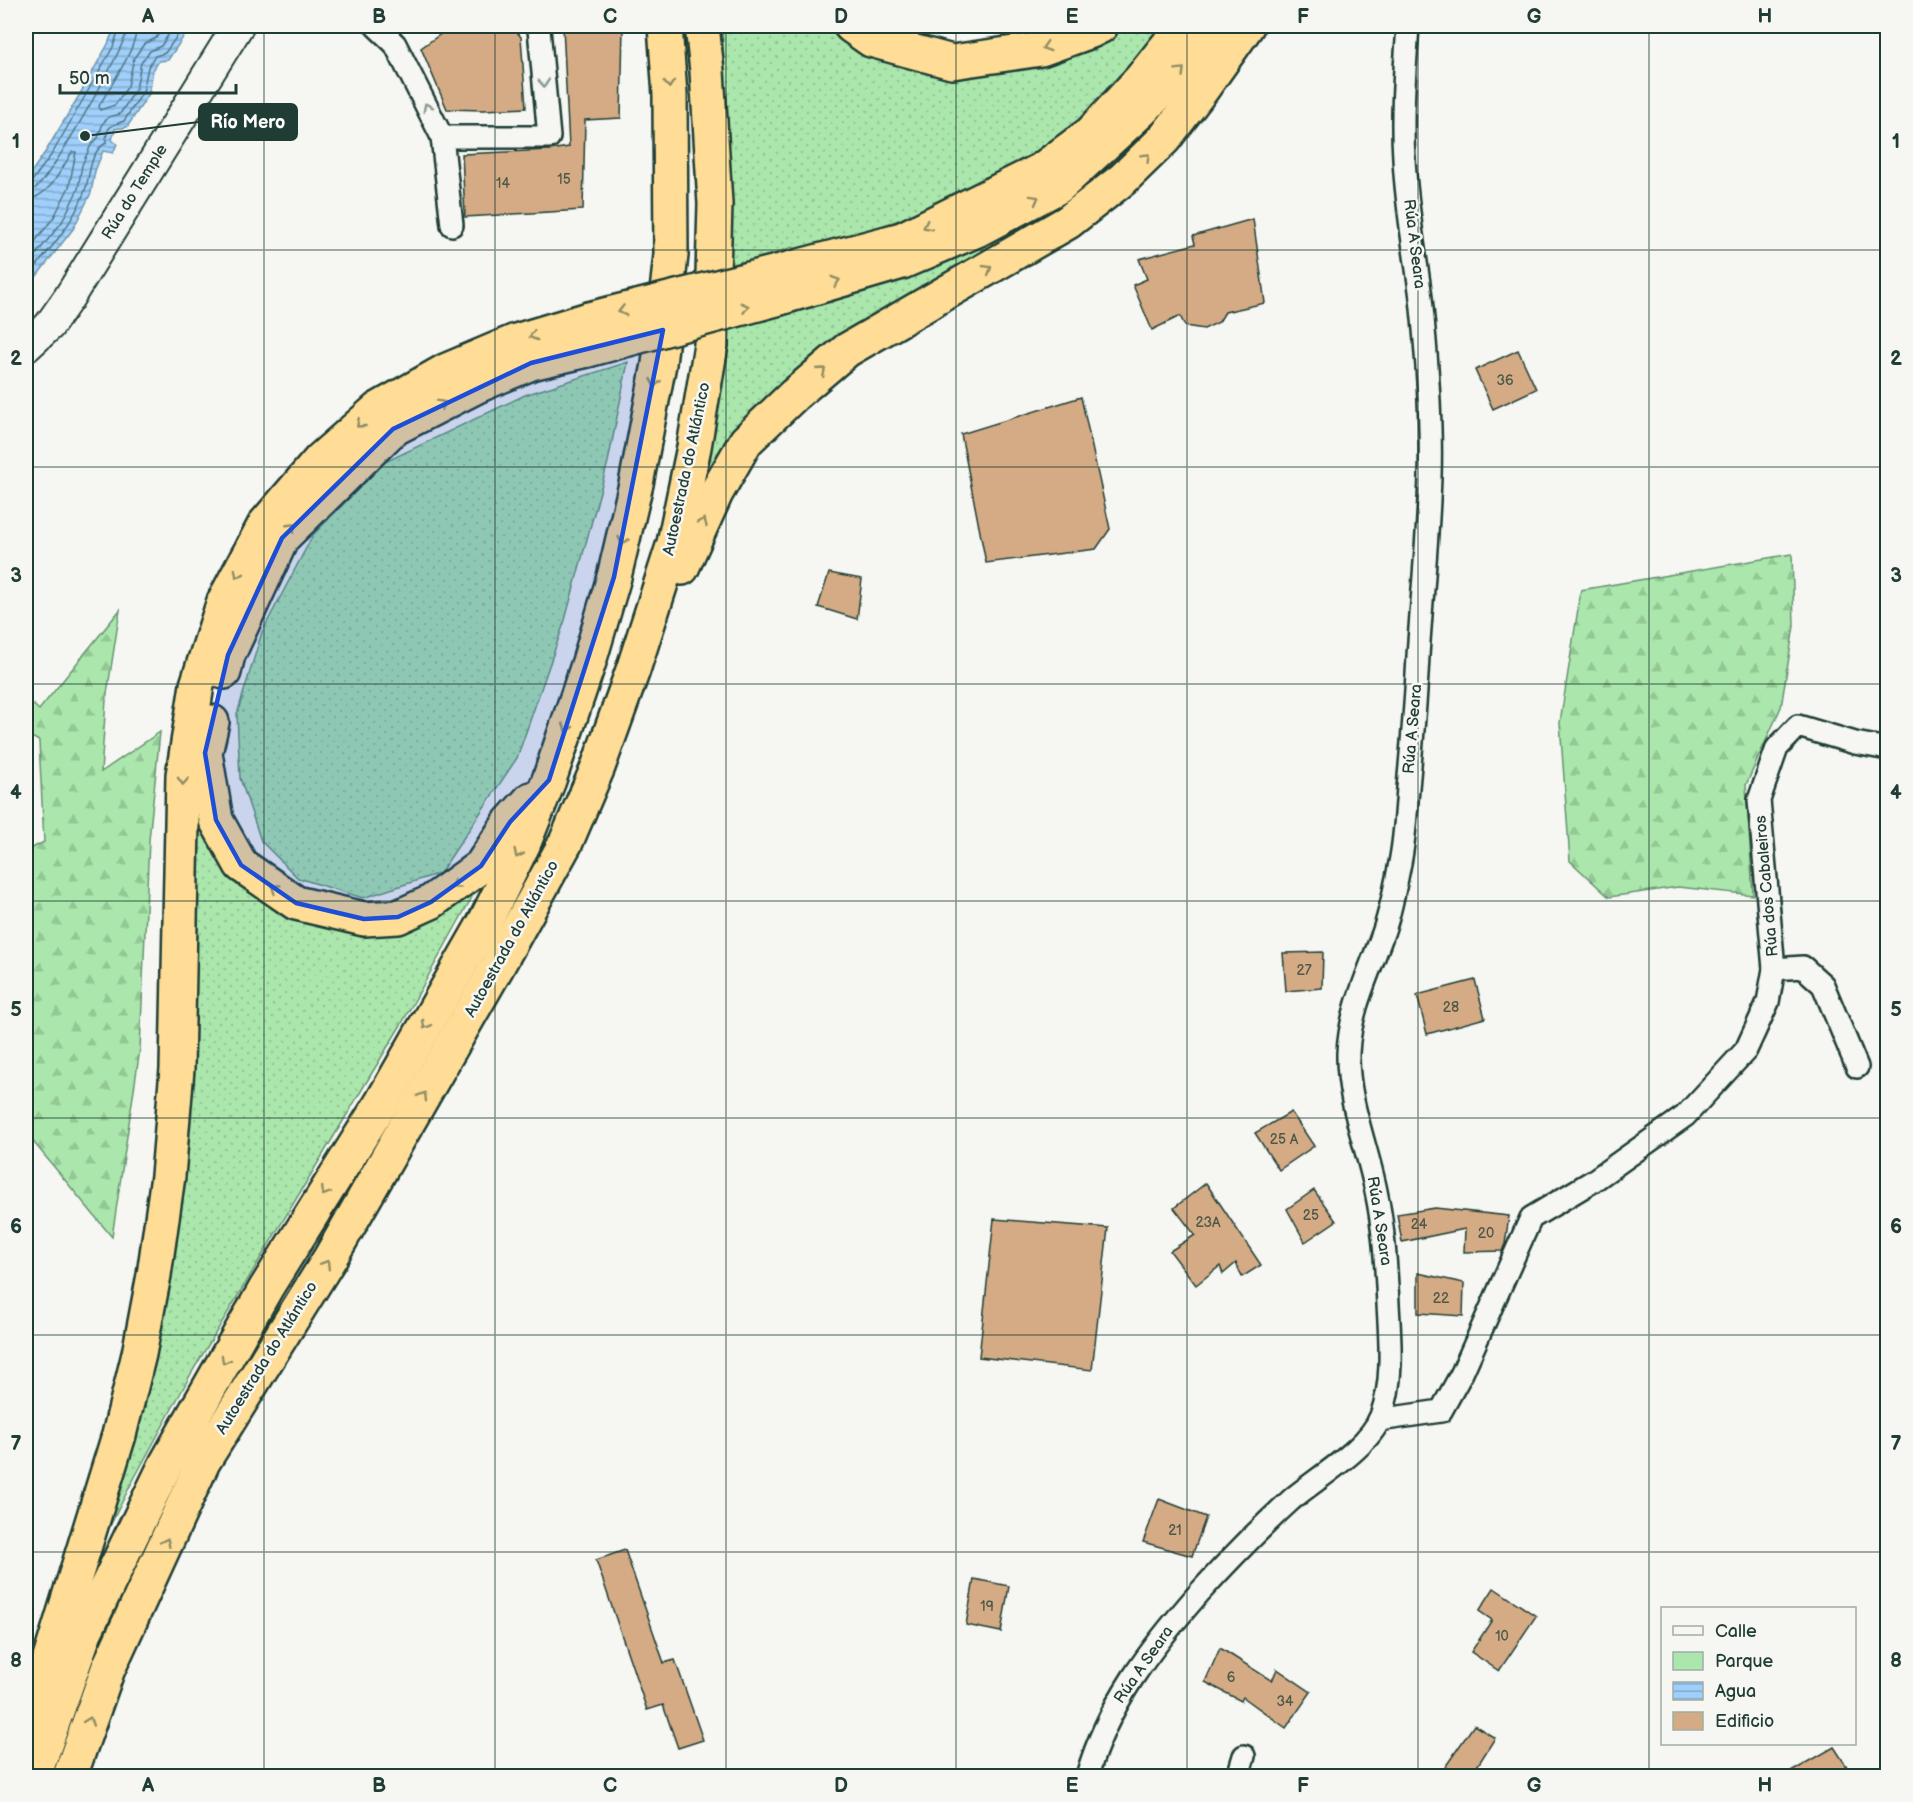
<svg xmlns="http://www.w3.org/2000/svg" width="1913" height="1802" font-family="'Balsamiq Sans',sans-serif">
<style>
.green{fill:url(#green-dots);stroke:#659270;stroke-width:1.5}
.forest{fill:url(#forest-firs);stroke:#659270;stroke-width:1.5}
.water{fill:url(#water-rules);stroke:#6c95ab;stroke-width:1.5}
.lines{fill:none;stroke-linecap:round;stroke-linejoin:round}
.shore{stroke:#527784;stroke-width:1.5}
.building{fill:#d4ab85;stroke:#1f3d34;stroke-width:1.5}
.street-casing{stroke:#1f3d34;stroke-width:26}
.secondary-casing{stroke:#1f3d34;stroke-width:34}
.highway-casing{stroke:#1f3d34;stroke-width:38}
.street{stroke:#f6f6f2;stroke-width:21}
.secondary{stroke:#f6f6f2;stroke-width:30}
.highway{stroke:#ffdd96;stroke-width:33}
.highway-bridge-casing{stroke:#1f3d34;stroke-width:38;stroke-linecap:butt}
.highway-bridge{stroke:#ffdd96;stroke-width:33}
.oneway{stroke:#8f8d65}
.oneway2{stroke:#8a9a93}
.marked{fill:#1d4ed8;fill-opacity:0.2;stroke:#1d4ed8;stroke-width:4.5;stroke-linejoin:round}
.grid{fill:none;stroke:#1f3d34;stroke-width:1.5;stroke-opacity:0.55}
.labels{text-anchor:middle;dominant-baseline:central;stroke-width:5;stroke-linejoin:round;paint-order:stroke}
.number-label{font-size:14px;fill:#4c5848}
.street-label{font-size:16px;fill:#1f3d34;stroke:#f6f6f2}
.leader{fill:none;stroke:#1f3d34;stroke-width:2}
.callout-dot{fill:#1f3d34;stroke:#f6f6f2;stroke-width:2}
.callout{fill:#1f3d34;stroke:#1f3d34;stroke-width:2}
.callout-label{font-size:18px;text-anchor:middle;font-weight:bold;fill:#fff}
.neatline{fill:none;stroke:#1f3d34;stroke-width:2}
.grid-label{font-size:20px;text-anchor:middle;font-weight:bold;fill:#1f3d34}
</style>
<defs>
<pattern id="green-dots" width="8" height="8" patternUnits="userSpaceOnUse" patternTransform="scale(1.5)"><rect width="8" height="8" fill="#abe7ac"/><path d="M2 2h.1M6 6h.1" fill="none" stroke="#93c795" stroke-width="1.8" stroke-linecap="round"/></pattern>
<pattern id="forest-firs" width="22" height="20" patternUnits="userSpaceOnUse" patternTransform="scale(1.5)"><rect width="22" height="20" fill="#abe7ac"/><path d="M5 1l3.5 6h-7zM16 11l3.5 6h-7z" fill="#93c795"/></pattern>
<pattern id="water-rules" width="6" height="5" patternUnits="userSpaceOnUse" patternTransform="scale(1.5)"><rect width="6" height="5" fill="#9fcffb"/><path d="M0 2.5h6" fill="none" stroke="#81a9cc"/></pattern>
</defs>
<rect width="100%" height="100%" fill="#f6f6f2"/>
<filter id="ink" filterUnits="userSpaceOnUse"><feTurbulence type="fractalNoise" baseFrequency=".0167" numOctaves="2"/><feDisplacementMap in="SourceGraphic" scale="12" xChannelSelector="R" yChannelSelector="G"/><feConvolveMatrix kernelMatrix="1 2 1 2 8 2 1 2 1" color-interpolation-filters="sRGB"/></filter>
<g filter="url(#ink)">
<g class="green">
<path d="M722,26H824L895,62L986,72L1027,68L1071,53L1105,39L1128,26H1167L1083,120L1021,165L927,210L870,230L793,250V247L780,251L776,313C832,296 890,281 946,262C1018,236 1085,190 1141,138L1144,142L1062,211L886,314L694,506L728,150Z"/>
<path d="M628,362L608,462L565,620L517,758L440,873L363,898L298,878L261,841L240,778L237,714L262,632L313,535L385,462L525,395Z"/>
<path d="M209,809L322,923L481,881L402,1023L192,1372L129,1488L104,1538L132,1430L195,812Z"/>
</g>
<g class="forest">
<path d="M1792,554L1794,626L1781,707L1746,785L1753,895L1678,887L1609,897L1570,861L1560,723L1581,590Z"/>
<path d="M120,610L106,700L101,772L160,732L149,840L140,1049L112,1237L26,1133V851L44,842L39,741L26,734V698L39,710Z"/>
</g>
<path class="water" d="M115,26H188L182,39L168,60L159,61L153,70L149,94L127,127L115,129L112,140L117,144L113,153L103,151L95,171L91,193L73,229L26,290V180L46,151L77,99L108,44Z"/>
<g class="lines">
<g class="shore">
<path d="M137,26C136,51 111,84 99,106L100,110L115,105L128,86L134,58L144,44L156,38L164,26"/>
<path d="M26,183L32,181L52,154L113,47L120,26"/>
<path d="M26,190C31,190 34,190 38,186C55,168 126,47 128,26"/>
<path d="M26,199C48,199 61,170 72,152H76L69,187L54,217L26,253"/>
<path d="M26,267L62,222L78,189L82,165L91,145L98,138L103,123L109,117L120,114L136,89L141,63L150,51L161,46L174,26"/>
<path d="M26,279C47,252 72,226 84,193C91,176 88,153 106,143C106,126 110,126 124,121L143,92L148,67L155,56L165,53L177,36L182,26"/>
</g>
</g>
<g class="building">
<path d="M452,26H512L521,37L526,108L483,110L447,109L421,48Z"/>
<path d="M563,26H623L621,118L585,120L583,210L465,217L462,154L549,150L569,147Z"/>
<path d="M1253,219L1265,303L1225,312L1219,322L1204,329L1185,326L1180,316L1152,330L1133,285L1147,279L1139,259L1195,244L1193,236Z"/>
<path d="M1518,350L1536,389L1493,409L1475,370Z"/>
<path d="M1081,397L1110,529L1096,549L986,563L961,434Z"/>
<path d="M829,573L862,579L857,619L818,607Z"/>
<path d="M1323,952L1322,988L1286,991L1283,953Z"/>
<path d="M1475,980L1485,1018L1427,1034L1417,995Z"/>
<path d="M1291,1112L1314,1146L1279,1170L1255,1133Z"/>
<path d="M1206,1183L1261,1265L1242,1277L1236,1263L1223,1274L1220,1266L1196,1285L1170,1251L1195,1235L1174,1208Z"/>
<path d="M1314,1190L1336,1221L1305,1242L1287,1209Z"/>
<path d="M1435,1208L1509,1216L1505,1244L1502,1251L1464,1252L1465,1229L1402,1242L1397,1214Z"/>
<path d="M994,1219L1108,1228L1092,1370L979,1357Z"/>
<path d="M1418,1273L1464,1283L1463,1316L1418,1313Z"/>
<path d="M1159,1499L1206,1517L1192,1556L1143,1542Z"/>
<path d="M625,1550L664,1663L675,1660L703,1740L678,1748L663,1705L647,1710L596,1560Z"/>
<path d="M974,1579L1009,1586L1001,1632L966,1625Z"/>
<path d="M1494,1588L1536,1616L1499,1671L1471,1652L1492,1620L1479,1611Z"/>
<path d="M1220,1648L1272,1681L1277,1669L1311,1692L1286,1728L1243,1697L1241,1701L1205,1682Z"/>
<path d="M1474,1725L1495,1738L1471,1776H1439Z"/>
<path d="M1834,1747L1853,1776H1784Z"/>
</g>
<g class="lines">
<g class="street-casing">
<g id="street">
<path d="M376,26L395,44L442,137H549L539,29L537,26"/>
<path d="M442,137L452,225"/>
<path d="M1774,969L1803,967L1823,985L1857,1067"/>
<path d="M1379,1420L1441,1411L1462,1373L1531,1218L1593,1181L1685,1116L1746,1050L1768,1002L1774,969L1759,800L1777,748L1798,726L1855,743L1888,749"/>
<path d="M1087,1776C1108,1703 1150,1649 1199,1593C1229,1560 1259,1529 1292,1499C1318,1477 1369,1448 1381,1416C1394,1381 1390,1340 1388,1304C1386,1266 1384,1228 1376,1191C1367,1146 1347,1100 1348,1053C1350,1010 1368,975 1382,936C1391,912 1395,887 1400,863C1405,838 1406,813 1408,788C1412,744 1416,700 1418,656C1422,596 1428,537 1430,477C1432,417 1427,357 1421,298C1415,251 1406,205 1404,158C1401,114 1405,69 1408,26"/>
<path d="M1238,1776L1244,1756"/>
</g>
</g>
<g class="secondary-casing">
<path id="secondary" d="M26,347L49,326L68,299L238,26"/>
</g>
<g class="highway-casing">
<g id="highway">
<path d="M851,26L871,40L952,62L1041,49L1091,31L1101,26"/>
<path d="M781,271L902,239L1041,170L1091,133L1140,80L1183,26"/>
<path d="M780,298L902,262L979,229L1058,187L1142,110L1205,46L1216,26"/>
<path d="M682,568L716,493L746,441L794,395L847,350L1068,222L1123,179L1164,139L1203,88L1247,26"/>
<path d="M224,672L228,655L282,538L393,429L477,386L531,363L588,350"/>
<path d="M212,722L205,753L216,820L241,865L296,903L364,919L398,917L431,902L481,866L510,822L531,799"/>
<path d="M26,1736L119,1435L139,1354L154,1275L168,1176L177,1069L183,775L197,685L224,601L265,524L320,460L378,409L445,371L516,341L589,319"/>
<path d="M34,1776L85,1632L166,1464L266,1288L382,1102L485,922L523,845L549,780L589,662L614,577L636,484L659,364L671,255L670,95L665,26"/>
<path d="M70,1776L108,1669L203,1462L330,1258L497,967L566,842L598,767L633,670L674,543L694,447L711,345L715,204L707,71L702,26"/>
</g>
</g>
<use href="#street" class="street"/>
<use href="#secondary" class="secondary"/>
<use href="#highway" class="highway"/>
<g class="highway-bridge-casing">
<g id="highway-bridge">
<path d="M589,319L781,271"/>
<path d="M588,350L780,298"/>
</g>
</g>
<use href="#highway-bridge" class="highway-bridge"/>
</g>
<defs><path id="oneway-chevron" d="M-2-3.5L2.5 0L-2 3.5" fill="none" stroke-width="1.6" stroke-linecap="round" stroke-linejoin="round" transform="scale(1.5)"/></defs>
<g class="oneway">
<use href="#oneway-chevron" transform="translate(1046 47) rotate(163)"/>
<use href="#oneway-chevron" transform="translate(1181 71) rotate(-45)"/>
<use href="#oneway-chevron" transform="translate(669 84) rotate(86)"/>
<use href="#oneway-chevron" transform="translate(1146 157) rotate(-45)"/>
<use href="#oneway-chevron" transform="translate(1035 199) rotate(-29)"/>
<use href="#oneway-chevron" transform="translate(927 226) rotate(154)"/>
<use href="#oneway-chevron" transform="translate(988 269) rotate(-30)"/>
<use href="#oneway-chevron" transform="translate(836 281) rotate(-17)"/>
<use href="#oneway-chevron" transform="translate(745 307) rotate(-15)"/>
<use href="#oneway-chevron" transform="translate(622 311) rotate(166)"/>
<use href="#oneway-chevron" transform="translate(533 336) rotate(163)"/>
<use href="#oneway-chevron" transform="translate(822 371) rotate(-41)"/>
<use href="#oneway-chevron" transform="translate(655 383) rotate(101)"/>
<use href="#oneway-chevron" transform="translate(442 404) rotate(-27)"/>
<use href="#oneway-chevron" transform="translate(360 424) rotate(139)"/>
<use href="#oneway-chevron" transform="translate(703 522) rotate(-66)"/>
<use href="#oneway-chevron" transform="translate(292 527) rotate(-44)"/>
<use href="#oneway-chevron" transform="translate(623 541) rotate(103)"/>
<use href="#oneway-chevron" transform="translate(238 574) rotate(118)"/>
<use href="#oneway-chevron" transform="translate(567 728) rotate(109)"/>
<use href="#oneway-chevron" transform="translate(183 781) rotate(93)"/>
<use href="#oneway-chevron" transform="translate(518 854) rotate(116)"/>
<use href="#oneway-chevron" transform="translate(455 885) rotate(144)"/>
<use href="#oneway-chevron" transform="translate(275 888) rotate(-145)"/>
<use href="#oneway-chevron" transform="translate(426 1025) rotate(120)"/>
<use href="#oneway-chevron" transform="translate(423 1096) rotate(-60)"/>
<use href="#oneway-chevron" transform="translate(325 1192) rotate(122)"/>
<use href="#oneway-chevron" transform="translate(326 1264) rotate(-58)"/>
<use href="#oneway-chevron" transform="translate(225 1360) rotate(119)"/>
<use href="#oneway-chevron" transform="translate(166 1542) rotate(-65)"/>
<use href="#oneway-chevron" transform="translate(89 1721) rotate(-70)"/>
</g>
<g class="oneway2">
<use href="#oneway-chevron" transform="translate(544 83) rotate(85)"/>
<use href="#oneway-chevron" transform="translate(427 107) rotate(-117)"/>
</g>
</g>
<path class="marked" d="M663,330L614,577L549,780L510,822L481,866L431,902L398,917L364,919L296,903L241,865L216,820L205,753L228,655L282,538L393,429L531,363Z"/>
<path class="grid" d="M264,26V1776M495,26V1776M726,26V1776M956,26V1776M1187,26V1776M1418,26V1776M1649,26V1776M26,250H1888M26,467H1888M26,684H1888M26,901H1888M26,1118H1888M26,1335H1888M26,1552H1888"/>
<g class="labels">
<g class="number-label">
<text x="564" y="179">15</text>
<text x="503" y="183">14</text>
<text x="1505" y="380">36</text>
<text x="1304" y="970">27</text>
<text x="1451" y="1007">28</text>
<text x="1284" y="1139">25 A</text>
<text x="1311" y="1215">25</text>
<text x="1208" y="1222">23A</text>
<text x="1419" y="1224">24</text>
<text x="1486" y="1233">20</text>
<text x="1441" y="1298">22</text>
<text x="1175" y="1530">21</text>
<text x="987" y="1606">19</text>
<text x="1502" y="1636">10</text>
<text x="1231" y="1677">6</text>
<text x="1285" y="1701">34</text>
</g>
<g class="street-label">
<text transform="translate(135 192) rotate(-58)">Rúa do Temple</text>
<text transform="translate(1414 244) rotate(83)">Rúa A Seara</text>
<text transform="translate(687 469) rotate(-78)">Autoestrada do Atlántico</text>
<text transform="translate(1413 729) rotate(-85)">Rúa A Seara</text>
<text transform="translate(1767 886) rotate(-95)">Rúa dos Cabaleiros</text>
<text transform="translate(512 939) rotate(-61)">Autoestrada do Atlántico</text>
<text transform="translate(1379 1221) rotate(81)">Rúa A Seara</text>
<text transform="translate(267 1358) rotate(-58)">Autoestrada do Atlántico</text>
<text transform="translate(1144 1665) rotate(-55)">Rúa A Seara</text>
</g>
</g>
<path class="leader" d="M85 136L199 122"/>
<circle class="callout-dot" cx="85" cy="136" r="6"/>
<rect class="callout" x="199" y="104" width="98" height="36" rx="6"/>
<g class="callout-label">
<text x="248" y="128">Río Mero</text>
</g>
<rect width="1913" height="1802" fill="none" stroke="#f6f6f2" stroke-width="66"/>
<rect x="1661" y="1607" width="195" height="138" fill="#f6f6f2" stroke="#a0aca6" stroke-width="1.5"/>
<rect x="1673" y="1626" width="30" height="9" fill="#f6f6f2" stroke="#a0aca6" stroke-width="1.5"/>
<text x="1715" y="1637" font-size="18" fill="#1f3d34">Calle</text>
<rect x="1673" y="1652" width="30" height="18" fill="#abe7ac" stroke="#a0aca6" stroke-width="1.5"/>
<text x="1715" y="1667" font-size="18" fill="#1f3d34">Parque</text>
<rect x="1673" y="1682" width="30" height="18" fill="url(#water-rules)" stroke="#a0aca6" stroke-width="1.5"/>
<text x="1715" y="1697" font-size="18" fill="#1f3d34">Agua</text>
<rect x="1673" y="1712" width="30" height="18" fill="#d4ab85" stroke="#a0aca6" stroke-width="1.5"/>
<text x="1715" y="1727" font-size="18" fill="#1f3d34">Edificio</text>
<path d="M60 84v9h176v-9" fill="none" stroke="#1f3d34" stroke-width="3"/>
<text x="69" y="84" font-size="18" fill="#1f3d34" stroke="#f6f6f2" stroke-width="4.5" paint-order="stroke">50 m</text>
<rect x="33" y="33" width="1847" height="1736" class="neatline"/>
<g class="grid-label">
<text x="148" y="23">A</text>
<text x="379" y="23">B</text>
<text x="610" y="23">C</text>
<text x="841" y="23">D</text>
<text x="1072" y="23">E</text>
<text x="1303" y="23">F</text>
<text x="1534" y="23">G</text>
<text x="1765" y="23">H</text>
<text x="16" y="148">1</text>
<text x="1896" y="148">1</text>
<text x="16" y="365">2</text>
<text x="1896" y="365">2</text>
<text x="16" y="582">3</text>
<text x="1896" y="582">3</text>
<text x="16" y="799">4</text>
<text x="1896" y="799">4</text>
<text x="16" y="1016">5</text>
<text x="1896" y="1016">5</text>
<text x="16" y="1233">6</text>
<text x="1896" y="1233">6</text>
<text x="16" y="1450">7</text>
<text x="1896" y="1450">7</text>
<text x="16" y="1667">8</text>
<text x="1896" y="1667">8</text>
<text x="148" y="1792">A</text>
<text x="379" y="1792">B</text>
<text x="610" y="1792">C</text>
<text x="841" y="1792">D</text>
<text x="1072" y="1792">E</text>
<text x="1303" y="1792">F</text>
<text x="1534" y="1792">G</text>
<text x="1765" y="1792">H</text>
</g>
</svg>
